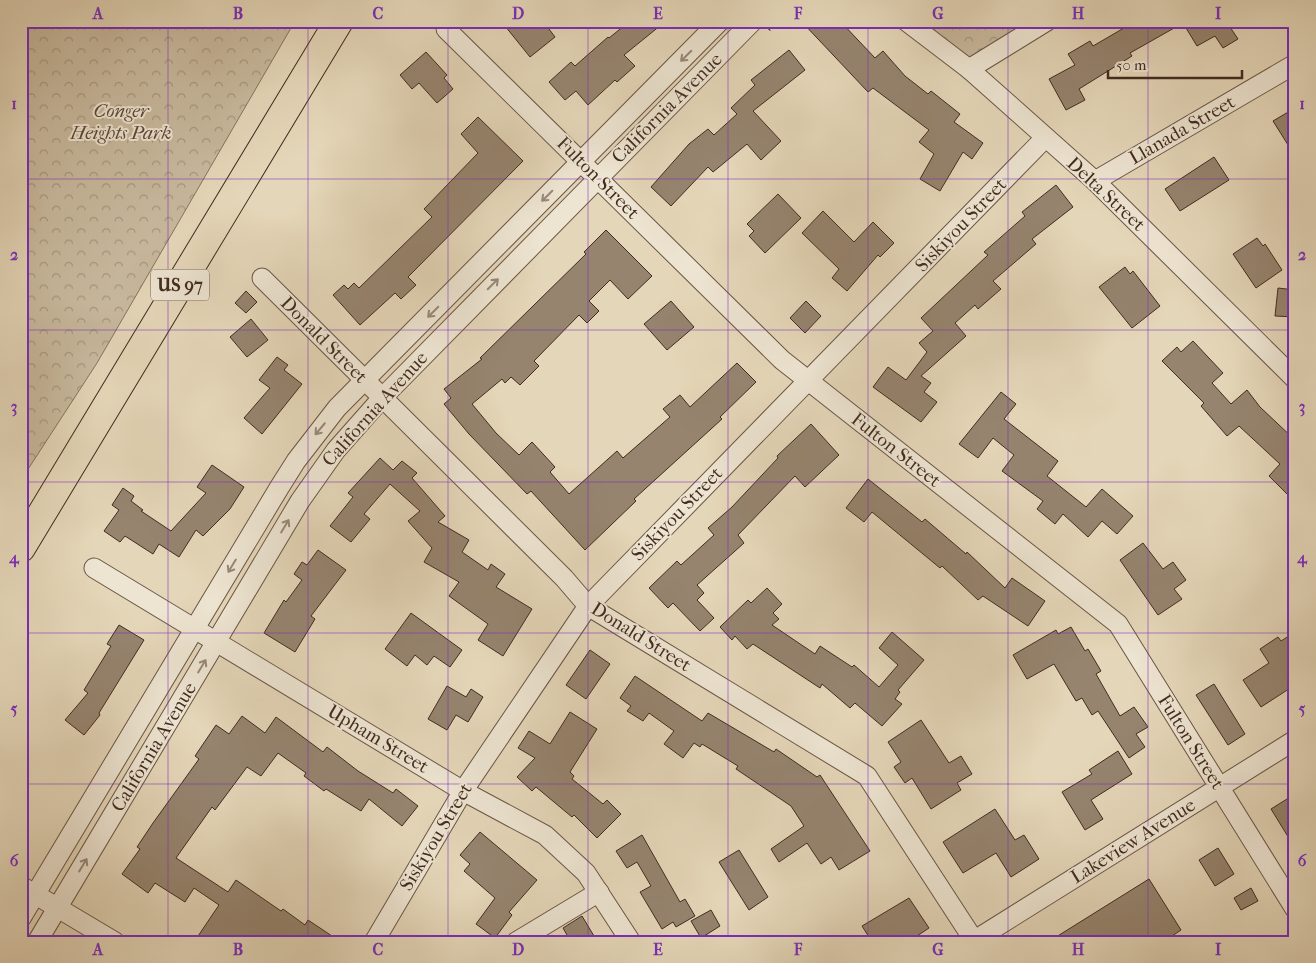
<svg xmlns="http://www.w3.org/2000/svg" width="1316" height="963" font-family="'IM FELL French Canon',serif">
<style>
.park{fill:url(#park-crowns);stroke:#85725f}
.building{fill:#96846f;stroke:#422c20}
.lines{fill:none;stroke-linecap:round;stroke-linejoin:round}
.street-casing{stroke:#6a5646;stroke-width:21}
.highway-casing{stroke:#422c20;stroke-width:30}
.path{stroke:#422c20;stroke-width:3;stroke-dasharray:1 2.5;stroke-linecap:butt}
.street{stroke:#ede4d1;stroke-width:19}
.highway{stroke:#e4d6b8;stroke-width:28}
.oneway{stroke:#988878}
.grid{fill:none;stroke:#7b2cbf;stroke-width:1;stroke-opacity:0.55}
.labels{text-anchor:middle;dominant-baseline:central;stroke-width:4;stroke-linejoin:round;paint-order:stroke}
.shield{fill:#ede4d1;stroke:#756355;stroke-width:1}
.shield-label{font-size:18px;font-weight:bold;fill:#422c20}
.street-label{font-size:19px;fill:#422c20;stroke:#ede4d1}
.park-label{font-size:19px;font-style:italic;fill:#5d4839;stroke:#ede4d1}
.neatline{fill:none;stroke:#7b2cbf;stroke-width:2}
.grid-label{font-size:16px;text-anchor:middle;font-weight:bold;fill:#7b2cbf}
</style>
<defs>
<pattern id="park-crowns" width="20" height="18" patternUnits="userSpaceOnUse" patternTransform="scale(1.25)"><rect width="20" height="18" fill="#c8b99e"/><path d="M2 6a3 3 0 1 1 6 0M12 15a3 3 0 1 1 6 0" fill="none" stroke="#a49780"/></pattern>
</defs>
<rect width="100%" height="100%" fill="#e4d6b8"/>
<filter id="stains"><feTurbulence type="fractalNoise" baseFrequency=".004" numOctaves="4"/><feColorMatrix values="0 0 0 0 .2 0 0 0 0 .09 0 0 0 0 .02 0 0 0 .5 -.17"/></filter>
<radialGradient id="worn" r=".72"><stop offset=".6" stop-color="#630" stop-opacity="0"/><stop offset="1" stop-color="#630" stop-opacity=".3"/></radialGradient>
<g class="park">
<path d="M21,21H295L97,363L21,480Z"/>
<path d="M906,21H1046L969,69Z"/>
</g>
<g class="building">
<path d="M501,21H543L555,37L530,57Z"/>
<path d="M630,21H666L624,55L635,66L617,82L615,80L588,105L576,91L565,100L549,82L571,62L575,66L608,37L609,38Z"/>
<path d="M801,21H840L875,58L883,51L905,76L928,94L931,91L960,114L954,122L983,143L972,159L963,152L940,191L920,179L934,154L919,142L929,130L873,88L868,92Z"/>
<path d="M1136,21H1239L1230,27L1238,39L1223,48L1215,36L1197,46L1183,23L1130,53L1132,56L1079,89L1085,100L1066,110L1049,79L1075,65L1068,54L1090,41L1093,46Z"/>
<path d="M789,50L805,70L753,111L781,141L761,160L747,144L713,172L708,167L671,206L651,187L689,144L708,129L714,135L737,114L731,108L755,85L751,80Z"/>
<path d="M426,52L447,75L444,78L453,89L437,103L419,83L412,89L400,75Z"/>
<path d="M1295,108V156L1273,121Z"/>
<path d="M478,117L523,161L408,277L416,285L401,299L395,293L360,325L333,295L344,285L348,289L354,283L359,288L432,217L424,209L478,153L461,134Z"/>
<path d="M1214,157L1229,180L1180,211L1165,189Z"/>
<path d="M1056,185L1073,207L1032,239L1036,244L993,281L1001,289L978,309L975,305L955,323L966,336L921,376L931,383L924,392L937,402L921,422L873,387L888,367L906,380L927,352L919,343L933,331L921,318L988,255L984,252L1025,216L1022,212Z"/>
<path d="M778,194L801,218L765,253L749,236L754,231L747,224Z"/>
<path d="M823,211L854,242L873,222L894,243L880,257L878,255L847,291L832,278L839,269L802,233Z"/>
<path d="M606,230L652,276L628,299L610,280L589,301L599,311L587,323L579,315L534,361L539,366L520,385L511,377L505,383L502,379L472,404L496,433L519,455L532,442L555,467L550,472L569,494L617,451L623,458L670,417L663,409L680,395L690,407L737,363L756,382L720,417L722,419L634,499L636,501L585,550L531,491L527,494L469,434L444,404L451,398L444,389L482,359L480,358L586,254L584,252Z"/>
<path d="M1257,238L1263,246L1265,244L1282,270L1256,288L1233,254Z"/>
<path d="M1125,267L1130,274L1133,271L1160,306L1132,328L1099,287Z"/>
<path d="M1278,288L1295,290V317L1275,316Z"/>
<path d="M246,291L257,302L246,313L235,303Z"/>
<path d="M671,301L694,327L667,350L644,324Z"/>
<path d="M806,301L821,316L805,333L790,318Z"/>
<path d="M251,319L268,340L247,357L230,337Z"/>
<path d="M1193,341L1223,373L1212,383L1231,404L1247,390L1260,407L1295,440V502L1269,476L1280,464L1239,426L1227,436L1201,406L1204,403L1162,361L1177,347L1181,352Z"/>
<path d="M277,357L288,365L284,370L302,384L262,434L244,418L270,388L259,380Z"/>
<path d="M1001,392L1016,404L1004,419L1058,461L1047,476L1086,507L1102,489L1133,516L1117,534L1102,521L1088,537L1063,514L1055,524L1037,509L1043,501L1002,471L1014,455L993,438L978,458L959,444Z"/>
<path d="M811,424L839,455L805,487L795,476L738,535L744,543L697,585L704,593L697,600L714,618L700,631L673,603L668,608L649,588L677,561L681,565L714,535L708,528L732,507L778,458L777,456Z"/>
<path d="M380,458L393,470L402,461L417,473L412,478L445,516L438,522L469,540L462,552L488,570L491,564L505,574L496,587L532,609L503,656L478,640L488,624L449,596L459,582L424,562L432,548L408,521L420,511L390,484L364,514L370,519L351,542L330,526L353,497L348,493Z"/>
<path d="M212,465L244,487L230,509L203,536L196,530L179,557L159,544L153,554L125,536L120,542L104,531L119,510L112,505L123,488L134,496L131,501L143,510L141,511L171,531L206,493L197,487Z"/>
<path d="M868,479L922,522L925,519L966,554L967,552L1005,588L1012,578L1045,601L1028,626L983,596L978,600L942,566L940,568L872,512L864,522L846,508Z"/>
<path d="M1143,543L1163,569L1173,562L1186,580L1174,589L1182,599L1158,615L1120,560Z"/>
<path d="M318,550L346,570L311,616L315,619L295,652L264,633L284,600L286,602L302,580L294,574L302,562L307,565Z"/>
<path d="M767,588L782,604L773,613L779,619L772,625L815,654L820,646L852,667L854,665L879,687L898,665L879,648L892,632L924,660L898,690L900,692L895,699L902,704L882,726L855,703L850,708L822,684L820,688L753,644L747,649L735,636L732,640L720,627L748,600L751,603Z"/>
<path d="M411,613L462,650L450,667L434,656L427,665L415,655L407,666L385,649Z"/>
<path d="M119,625L144,640L99,713L100,715L84,735L65,720L88,693L84,690L111,646L107,644Z"/>
<path d="M1071,627L1085,651L1088,649L1101,671L1096,674L1120,716L1134,707L1148,727L1136,734L1145,747L1129,758L1098,711L1092,715L1082,698L1076,701L1054,664L1027,679L1013,655L1056,630L1058,634Z"/>
<path d="M1295,632V685L1261,707L1243,680L1269,663L1260,649L1278,637L1281,641Z"/>
<path d="M590,650L610,664L586,699L566,685Z"/>
<path d="M635,676L702,721L708,713L774,752L776,749L817,777L820,775L870,851L839,870L831,857L821,864L807,843L779,862L771,849L804,826L791,806L736,769L738,766L702,744L700,747L694,743L683,758L664,744L674,731L649,713L643,721L627,711L631,706L620,698Z"/>
<path d="M1214,684L1245,734L1228,745L1196,695Z"/>
<path d="M447,686L466,697L471,689L483,697L468,722L456,715L447,730L428,719Z"/>
<path d="M570,712L597,729L570,772L574,776L572,779L603,804L607,800L621,814L597,838L574,815L572,817L536,787L532,791L517,777L535,758L518,748L529,731L550,744Z"/>
<path d="M242,716L265,733L276,717L323,752L327,747L358,771L393,793L396,789L418,806L402,826L369,799L361,811L326,789L324,791L304,776L306,773L278,753L261,776L247,767L215,810L212,807L176,858L228,892L236,880L281,911L283,909L305,925L308,920L341,942H194L219,905L194,888L185,902L155,883L148,893L122,874L140,849L137,847L153,823L199,759L195,756L216,725L229,734Z"/>
<path d="M921,720L949,763L961,756L972,774L957,783L961,790L931,809L912,778L905,783L894,767L901,762L888,742Z"/>
<path d="M1118,751L1132,774L1091,800L1103,819L1085,830L1062,792L1092,774L1089,770Z"/>
<path d="M1295,794V848L1271,809Z"/>
<path d="M995,809L1015,840L1024,835L1039,859L1011,877L996,853L963,873L943,842Z"/>
<path d="M480,832L537,880L509,912L512,915L495,938L476,924L495,898L464,871L470,864L460,855Z"/>
<path d="M642,835L680,902L685,899L695,916L676,927L673,922L662,929L640,892L651,886L637,862L627,868L616,851Z"/>
<path d="M1218,848L1234,874L1215,886L1199,860Z"/>
<path d="M739,850L768,897L749,910L719,862Z"/>
<path d="M1149,879L1181,930L1163,942H1048Z"/>
<path d="M1251,888L1258,901L1241,910L1234,898Z"/>
<path d="M909,898L929,928L908,942H872L862,926Z"/>
<path d="M711,910L720,926L701,938L691,921Z"/>
<path d="M582,916L594,936L584,942H571L563,928Z"/>
</g>
<g class="lines">
<g class="street-casing">
<g id="street">
<path d="M906,21L969,69L1095,181L1295,379"/>
<path d="M446,29L782,360L1118,624L1295,909"/>
<path d="M969,69L1047,21"/>
<path d="M1095,181L1295,64"/>
<path d="M262,278L564,578L588,606L867,776L975,942"/>
<path d="M94,568L463,791L545,835L586,873L631,942"/>
<path d="M21,886L115,942"/>
<path d="M21,918L279,488L296,461L337,408L720,21"/>
<path d="M37,942L300,501L336,450L382,398L753,21"/>
<path d="M374,942L463,791L588,606L1045,138"/>
<path d="M516,942L599,892"/>
<path d="M972,942L1295,740"/>
</g>
</g>
<g class="highway-casing">
<path id="highway" d="M21,548L339,21"/>
</g>
<path class="path" d="M769,30L777,21"/>
<use href="#street" class="street"/>
<use href="#highway" class="highway"/>
</g>
<defs><path id="oneway-shaft" d="M-6 0H5M1.5-3L5.5 0L1.5 3" fill="none" stroke-width="1.6" stroke-linecap="round" stroke-linejoin="round" transform="scale(1.25)"/></defs>
<g class="oneway">
<use href="#oneway-shaft" transform="translate(686 56) rotate(135)"/>
<use href="#oneway-shaft" transform="translate(547 196) rotate(135)"/>
<use href="#oneway-shaft" transform="translate(493 284) rotate(-45)"/>
<use href="#oneway-shaft" transform="translate(433 312) rotate(135)"/>
<use href="#oneway-shaft" transform="translate(320 429) rotate(130)"/>
<use href="#oneway-shaft" transform="translate(285 526) rotate(-59)"/>
<use href="#oneway-shaft" transform="translate(232 566) rotate(121)"/>
<use href="#oneway-shaft" transform="translate(202 666) rotate(-59)"/>
<use href="#oneway-shaft" transform="translate(83 865) rotate(-59)"/>
</g>
<path class="grid" d="M168,21V942M308,21V942M448,21V942M588,21V942M728,21V942M868,21V942M1008,21V942M1148,21V942M21,179H1295M21,330H1295M21,482H1295M21,633H1295M21,784H1295"/>
<g class="labels">
<rect class="shield" x="151" y="269.5" width="58" height="31" rx="4"/>
<g class="shield-label">
<text x="180" y="285">US 97</text>
</g>
<g class="street-label">
<text transform="translate(667 108) rotate(-45)">California Avenue</text>
<text transform="translate(1182 130) rotate(-30)">Llanada Street</text>
<text transform="translate(598 178) rotate(45)">Fulton Street</text>
<text transform="translate(1106 194) rotate(43)">Delta Street</text>
<text transform="translate(961 225) rotate(-46)">Siskiyou Street</text>
<text transform="translate(324 340) rotate(45)">Donald Street</text>
<text transform="translate(375 409) rotate(-48)">California Avenue</text>
<text transform="translate(896 450) rotate(38)">Fulton Street</text>
<text transform="translate(677 514) rotate(-46)">Siskiyou Street</text>
<text transform="translate(641 637) rotate(32)">Donald Street</text>
<text transform="translate(378 739) rotate(31)">Upham Street</text>
<text transform="translate(1191 742) rotate(58)">Fulton Street</text>
<text transform="translate(154 747) rotate(-59)">California Avenue</text>
<text transform="translate(436 837) rotate(-59)">Siskiyou Street</text>
<text transform="translate(1133 841) rotate(-32)">Lakeview Avenue</text>
</g>
<g class="park-label">
<text x="121" y="111">Conger<tspan x="121" dy="22">Heights Park</tspan></text>
</g>
</g>
<rect width="1316" height="963" fill="none" stroke="#e4d6b8" stroke-width="55"/>
<path d="M1108 70v8h134v-8" fill="none" stroke="#422c20" stroke-width="2.5"/>
<text x="1116" y="70" font-size="15" fill="#422c20" stroke="#ede4d1" stroke-width="4" paint-order="stroke">50 m</text>
<rect x="28" y="28" width="1260" height="908" class="neatline"/>
<g class="grid-label">
<text x="98" y="19">A</text>
<text x="238" y="19">B</text>
<text x="378" y="19">C</text>
<text x="518" y="19">D</text>
<text x="658" y="19">E</text>
<text x="798" y="19">F</text>
<text x="938" y="19">G</text>
<text x="1078" y="19">H</text>
<text x="1218" y="19">I</text>
<text x="14" y="109">1</text>
<text x="1302" y="109">1</text>
<text x="14" y="260">2</text>
<text x="1302" y="260">2</text>
<text x="14" y="412">3</text>
<text x="1302" y="412">3</text>
<text x="14" y="563">4</text>
<text x="1302" y="563">4</text>
<text x="14" y="714">5</text>
<text x="1302" y="714">5</text>
<text x="14" y="866">6</text>
<text x="1302" y="866">6</text>
<text x="98" y="955">A</text>
<text x="238" y="955">B</text>
<text x="378" y="955">C</text>
<text x="518" y="955">D</text>
<text x="658" y="955">E</text>
<text x="798" y="955">F</text>
<text x="938" y="955">G</text>
<text x="1078" y="955">H</text>
<text x="1218" y="955">I</text>
</g>
<rect width="100%" height="100%" filter="url(#stains)"/>
<rect width="100%" height="100%" fill="url(#worn)"/>
</svg>
